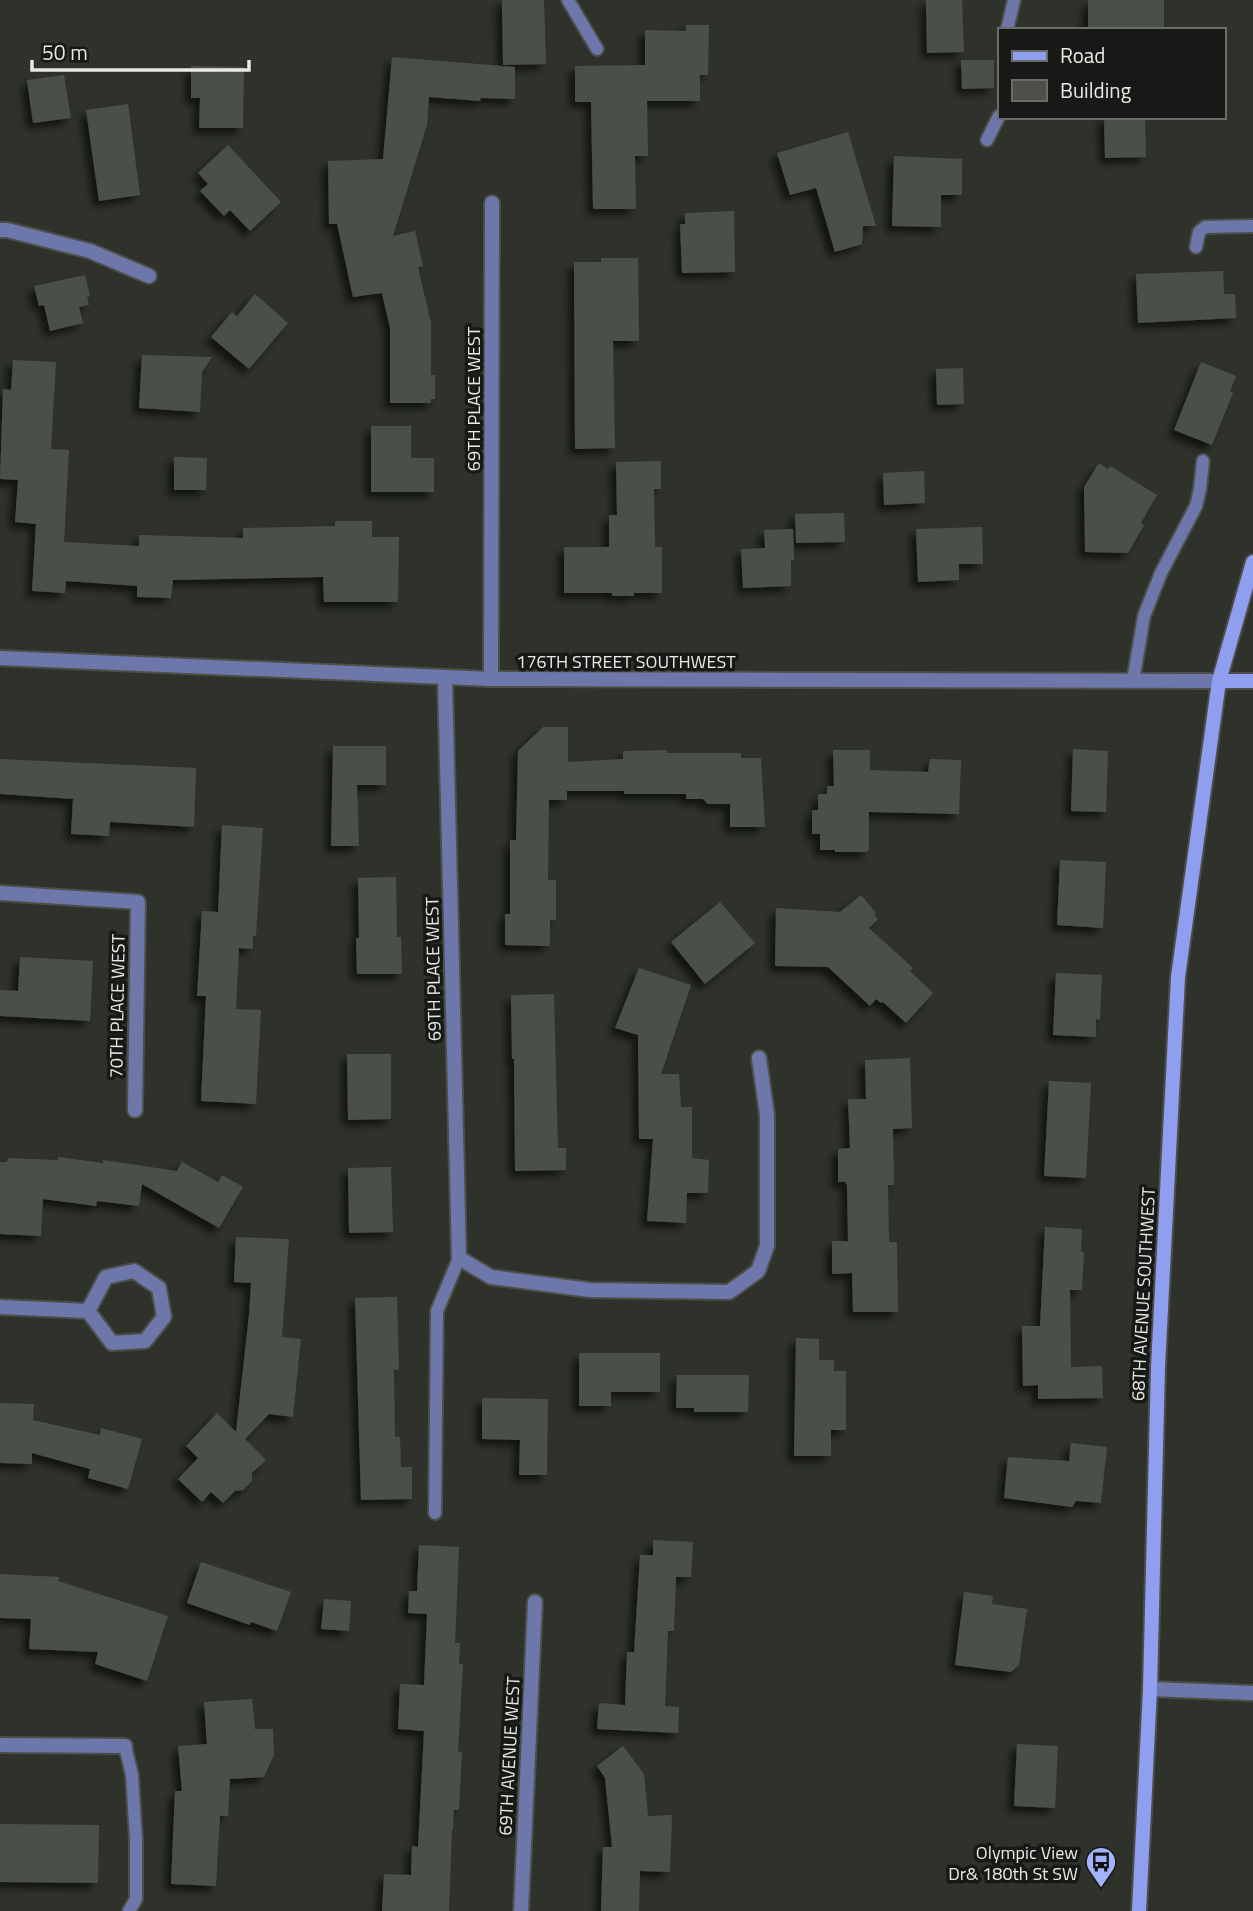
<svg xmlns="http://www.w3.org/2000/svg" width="1253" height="1911" font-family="'Titillium Web',sans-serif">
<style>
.building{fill:#4c5049;filter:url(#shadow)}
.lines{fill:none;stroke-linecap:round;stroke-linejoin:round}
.lane-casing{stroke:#4c4f49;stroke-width:16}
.street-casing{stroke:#4c4f49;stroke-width:18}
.secondary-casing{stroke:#4c4f49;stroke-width:18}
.lane{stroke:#6d77aa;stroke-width:12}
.street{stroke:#6d77aa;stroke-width:14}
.secondary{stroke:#8f9eef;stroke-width:14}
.labels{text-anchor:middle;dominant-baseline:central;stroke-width:7;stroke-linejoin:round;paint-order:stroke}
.street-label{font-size:18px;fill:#e7eae5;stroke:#171916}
.poi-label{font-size:18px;fill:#e7eae5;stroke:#171916;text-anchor:end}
</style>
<defs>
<filter id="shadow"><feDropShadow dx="-6" dy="6" stdDeviation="3.5" flood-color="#0009"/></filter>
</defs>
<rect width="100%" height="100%" fill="#2e322b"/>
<g class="building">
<path d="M502,0H544L546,64L503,65Z"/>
<path d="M926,0H962L964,52L927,53Z"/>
<path d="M1088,0H1164V28L1088,30Z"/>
<path d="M686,25H709L708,75H700V101H647L648,156H635L636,209H593L591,102H575V66L645,65V30L686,31Z"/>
<path d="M392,57L515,67V99L481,98L480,101L429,97L427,125L393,236L415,231L423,266L418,267L431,323V375H435V399H431V403H390V328L382,293L353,297L337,224H329L328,161L383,159Z"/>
<path d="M961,60H994V88L962,89Z"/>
<path d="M191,66L244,67L243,128H199L200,98H191Z"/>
<path d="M64,75L71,118L33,123L27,80Z"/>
<path d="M128,104L140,195L99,201L86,110Z"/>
<path d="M1104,117H1145L1146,157L1105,158Z"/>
<path d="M848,132L876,226H863L862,244L835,252L816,188L790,195L777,153Z"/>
<path d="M228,145L281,202L250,231L230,210L224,216L200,191L208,184L198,173Z"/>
<path d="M894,156L962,159V195H941V227L892,226Z"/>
<path d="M734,211L735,272L682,273L680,224H685V213Z"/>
<path d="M601,258H638L639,341H613L615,448L575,449L574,262H601Z"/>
<path d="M1223,271L1224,294H1235L1236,318L1138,323L1136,274Z"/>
<path d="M85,275L90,296L87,297L89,305L79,307L83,323L50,331L44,305L39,306L34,286Z"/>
<path d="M255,294L288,323L249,369L211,337L232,312L237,316Z"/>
<path d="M142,355L212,357L202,372L200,412L139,408Z"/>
<path d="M13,360L56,362L51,449L69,450L64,542L139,546V535L243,538V528L335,526V521H372V537H399L398,602H324L323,577L173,580L171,598L137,597V586L66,581L65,593L32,591L36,524L15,522L18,480L0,479L3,389L11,390Z"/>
<path d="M1201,362L1236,376L1230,391L1233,393L1212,445L1174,430Z"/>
<path d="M963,368L964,404L937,405L936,369Z"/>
<path d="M371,426H411V458H434V492H371Z"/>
<path d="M174,457L207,458L206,490H174Z"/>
<path d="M661,461V489H654L655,547H662V593H634V596H612V593H564V547H609V515H617L616,462Z"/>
<path d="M1099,463L1108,469L1110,466L1157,495L1141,523L1144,525L1128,553L1085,552L1084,487Z"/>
<path d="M924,471L925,503L884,505L883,473Z"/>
<path d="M844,513L845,542L796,543L795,514Z"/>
<path d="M982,527L983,564H959V580L918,582L916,529Z"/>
<path d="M793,529L794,560H791V586L743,588L741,549L765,548L764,530Z"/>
<path d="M543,727H568V762L623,759V751L667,750V753H741V758H761L765,827H730V804H708L703,799H686V794H624V791H567V800H549L548,880H556V920H550V946L505,945V914H510V840H516L518,751Z"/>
<path d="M333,746H386V785H357L359,846H331Z"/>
<path d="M1073,749L1108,751L1106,812L1071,811Z"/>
<path d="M833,750H870V770L928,772L930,759L961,760L959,814L869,812V849L867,852H835V850H820V834H812V810H818V794H827V786H834Z"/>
<path d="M0,759L196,768L194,827L110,822L109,836L71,834L73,799L0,794Z"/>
<path d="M222,825L263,828L256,936H253V949L239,948L236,1009L261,1010L256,1104L201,1101L206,996H197L202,911L218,912Z"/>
<path d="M1060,860L1106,862L1103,928L1057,925Z"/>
<path d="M396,877L397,937H401L402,974H357L356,938H359L358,878Z"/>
<path d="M861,895L876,913L874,915L878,919L869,928L913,968L910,971L933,993L906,1023L883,1002L881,1003L876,999L870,1006L828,967L775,966L776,908L840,912Z"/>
<path d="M720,902L755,943L705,984L671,942Z"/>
<path d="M20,957L93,961L90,1021L0,1016V990L18,991Z"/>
<path d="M639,968L691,985L661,1074H679L681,1107H692V1158L709,1160L708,1193H687L686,1223L647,1221L653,1139H639L638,1035L615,1028Z"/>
<path d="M1056,973L1102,975L1100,1020L1096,1019V1037L1053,1035Z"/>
<path d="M554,994L558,1148H566V1170L515,1171L514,1059H512L511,995Z"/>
<path d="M347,1054H391V1119L348,1120Z"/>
<path d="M910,1058L912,1128L893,1129L894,1185H888L889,1242H897L898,1312H853L852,1273L832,1274V1241H848L847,1185L845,1182H838V1149L850,1148L848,1099H866L865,1060Z"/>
<path d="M1049,1081L1091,1083L1086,1178L1044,1176Z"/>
<path d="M58,1157L103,1163V1160L177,1171L182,1162L218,1182L222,1175L243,1187L219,1228L142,1184L139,1206L97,1201L96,1206L43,1199L41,1236L0,1234V1162H7L8,1158L58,1160Z"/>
<path d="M391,1167L393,1232L349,1233L348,1168Z"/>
<path d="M1045,1227L1082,1229L1081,1252H1084L1082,1290H1070L1071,1367L1102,1366L1103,1398L1038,1399V1385L1023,1386L1022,1326H1040Z"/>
<path d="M236,1237L289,1239L282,1337L301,1339L293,1417L269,1414L245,1439L266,1460L252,1473V1481L243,1490L235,1491L223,1503L211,1492L202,1502L178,1479L198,1458L186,1446L217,1413L236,1432L249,1315L251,1283L234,1282Z"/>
<path d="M397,1297L399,1370H394L395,1437H400L401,1467H412V1499L361,1500L355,1298Z"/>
<path d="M796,1338L819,1339V1360H834V1371H846V1430H831V1456H794Z"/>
<path d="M579,1353H660V1392H611V1406H579Z"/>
<path d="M677,1375H749L748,1412H694V1408H676Z"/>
<path d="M482,1398L548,1399L547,1475H519L520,1440L482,1439Z"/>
<path d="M0,1403L34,1404L33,1420L100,1435L101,1428L142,1439L128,1489L88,1478L90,1469L32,1453V1464L0,1463Z"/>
<path d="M1071,1443L1107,1447L1101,1503L1076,1501L1072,1507L1004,1498L1008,1457L1069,1461Z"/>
<path d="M653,1540L693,1542L691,1577H676L674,1631H668L665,1706L679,1707L678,1733L597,1729L599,1703L625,1705L627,1652H634L640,1555H653Z"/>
<path d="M419,1545L459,1547L455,1643H460L459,1664H463L458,1752H462L459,1810H454L453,1830H452L449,1911H382L384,1874L411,1875L412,1846L418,1847L424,1731L398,1729L400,1684L424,1685L427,1614L408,1613L409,1591H417Z"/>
<path d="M201,1562L291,1592L277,1631L251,1622L250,1625L187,1603Z"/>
<path d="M0,1574L59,1577L58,1581L168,1616L147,1681L95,1664L98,1652L29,1649L31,1619L0,1618Z"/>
<path d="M964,1592L993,1596L992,1604L1027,1609L1019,1665L1011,1672L955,1665Z"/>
<path d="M324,1599L351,1601L349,1631L321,1629Z"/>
<path d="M252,1699L255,1729H273L274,1755L264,1777L230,1779L228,1816H220L216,1886L171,1884L175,1791H182L178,1746L207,1744L204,1702Z"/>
<path d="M1017,1744L1058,1746L1055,1808L1014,1806Z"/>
<path d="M623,1746L644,1774L648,1816L672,1815L670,1872L640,1871L639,1911H601L603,1847H612L605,1778L597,1766Z"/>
<path d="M0,1824L99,1825L98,1883L0,1882Z"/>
</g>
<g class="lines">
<g class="lane-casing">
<g id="lane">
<path d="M568,0L597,49"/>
<path d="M1007,30L1014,0"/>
<path d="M987,140L999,116"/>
<path d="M1196,247L1199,232L1205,227L1253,226"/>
<path d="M1133,681L1144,616L1161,573L1196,506L1200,489L1203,461"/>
<path d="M435,1513L437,1311L459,1258"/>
<path d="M125,1746L132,1775L136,1840V1899L129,1911"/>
</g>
</g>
<g class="street-casing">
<g id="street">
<path d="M0,230H7L90,251L149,276"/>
<path d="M0,658L491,679L1219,681"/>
<path d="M445,679L459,1258L491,1277L590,1290L729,1292L758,1271L767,1246V1115L759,1058"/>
<path d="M491,679L492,203"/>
<path d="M0,893L138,902L135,1110"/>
<path d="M134,1271L159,1288L164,1317L145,1341L112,1343L88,1311L106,1277Z"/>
<path d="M0,1307L88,1311"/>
<path d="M1150,1689L1253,1693"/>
<path d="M0,1745L125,1746"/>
<path d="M521,1911L535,1602"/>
</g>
</g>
<g class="secondary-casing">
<g id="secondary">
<path d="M1219,681H1253"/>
<path d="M1139,1911L1150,1689L1158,1367L1178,977L1219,681L1253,562"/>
</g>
</g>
<use href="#lane" class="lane"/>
<use href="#street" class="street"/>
<use href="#secondary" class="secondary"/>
</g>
<defs>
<g id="bus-pin" transform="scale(1.575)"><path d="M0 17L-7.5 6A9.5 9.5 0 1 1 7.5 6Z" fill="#a3b2fd" stroke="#171916"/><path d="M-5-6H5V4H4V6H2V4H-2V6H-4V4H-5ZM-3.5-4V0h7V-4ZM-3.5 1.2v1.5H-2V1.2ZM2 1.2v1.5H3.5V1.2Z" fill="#111"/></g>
</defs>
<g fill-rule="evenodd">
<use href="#bus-pin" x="1101" y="1862"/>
</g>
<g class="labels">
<g class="street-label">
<text transform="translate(473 399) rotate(-90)">69TH PLACE WEST</text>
<text x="626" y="661">176TH STREET SOUTHWEST</text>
<text transform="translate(433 969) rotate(-91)">69TH PLACE WEST</text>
<text transform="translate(117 1006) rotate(-89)">70TH PLACE WEST</text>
<text transform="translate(1143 1294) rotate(-87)">68TH AVENUE SOUTHWEST</text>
<text transform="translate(509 1756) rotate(-87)">69TH AVENUE WEST</text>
</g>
<g class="poi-label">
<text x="1078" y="1852">Olympic View<tspan x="1078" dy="21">Dr&amp; 180th St SW</tspan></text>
</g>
</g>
<rect x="998" y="28" width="228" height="91" fill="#171916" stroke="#6a6d69" stroke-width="2"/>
<rect x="1012" y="51" width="35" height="10" fill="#8f9eef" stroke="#6a6d69" stroke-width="2"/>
<text x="1060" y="63" font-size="21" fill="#e7eae5">Road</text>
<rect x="1012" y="80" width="35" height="21" fill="#4c5049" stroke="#6a6d69" stroke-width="2"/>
<text x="1060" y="98" font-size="21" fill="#e7eae5">Building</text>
<path d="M32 60v10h217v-10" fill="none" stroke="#e7eae5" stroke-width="3.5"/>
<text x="42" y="60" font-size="21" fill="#e7eae5" stroke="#171916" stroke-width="5" paint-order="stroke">50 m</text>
</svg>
